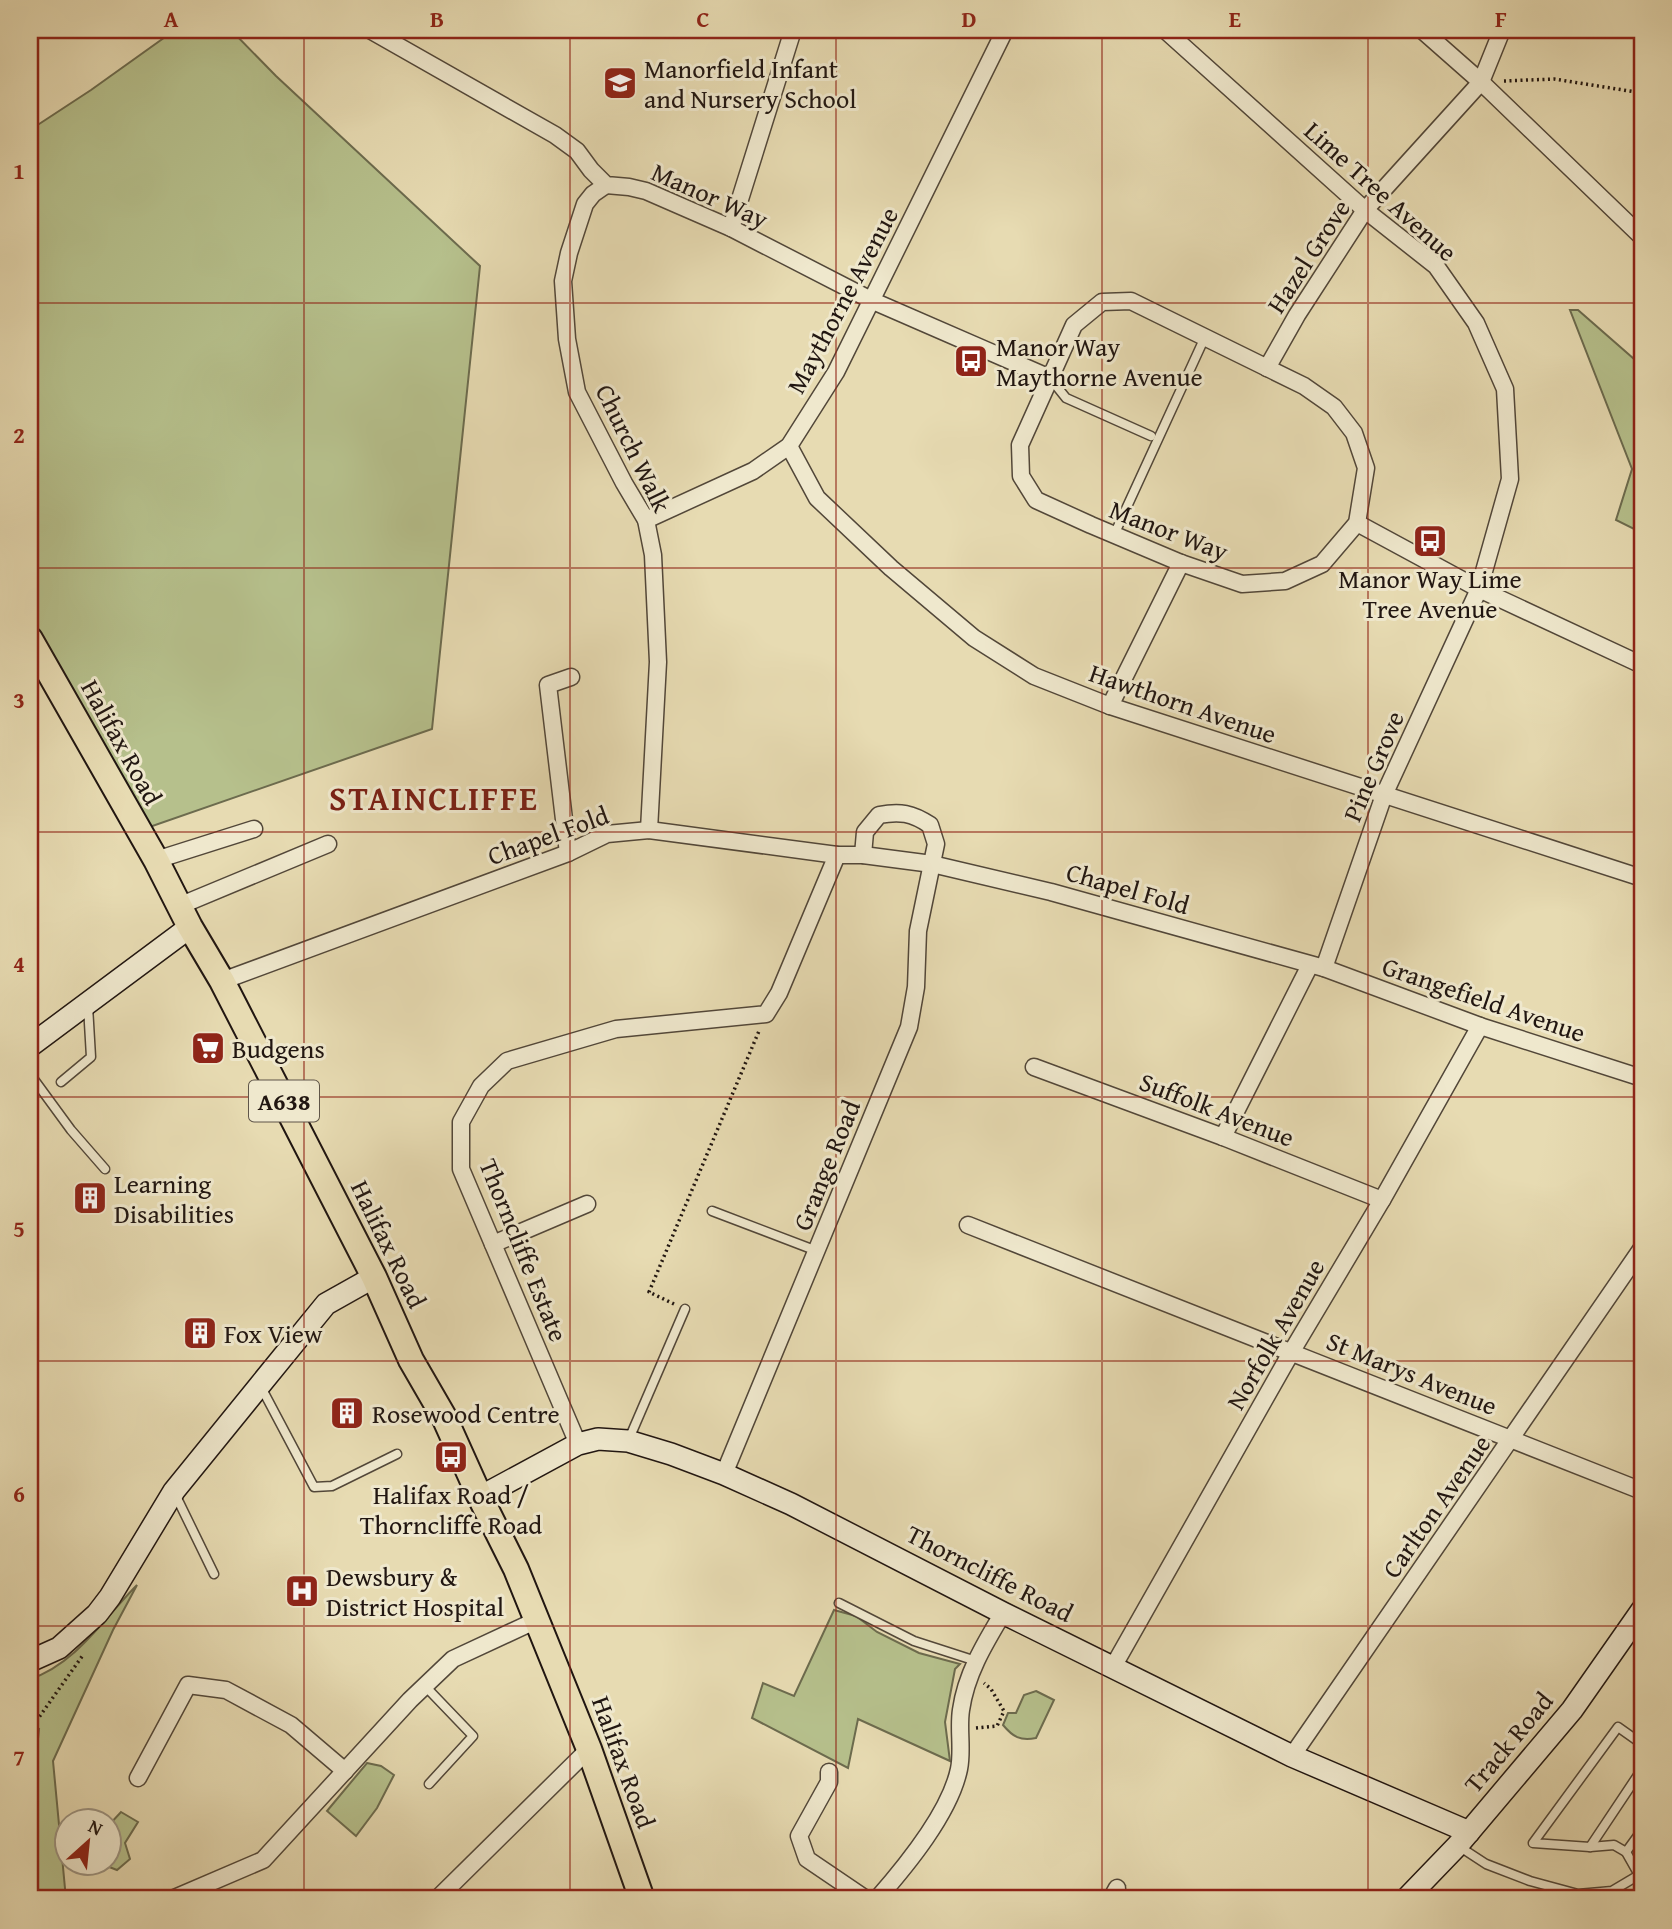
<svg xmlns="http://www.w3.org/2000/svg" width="1672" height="1929" font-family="'Gentium Book Plus',serif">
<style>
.green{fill:#b6c08c;stroke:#6c6b4e;stroke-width:2}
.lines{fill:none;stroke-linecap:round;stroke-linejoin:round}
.lane-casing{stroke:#524739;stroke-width:11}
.street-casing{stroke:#524739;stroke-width:19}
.secondary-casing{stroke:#211611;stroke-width:24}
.primary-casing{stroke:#211611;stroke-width:28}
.path{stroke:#211611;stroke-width:3.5;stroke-dasharray:2 3.5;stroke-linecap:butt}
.lane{stroke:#efe8cd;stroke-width:8}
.street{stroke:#efe8cd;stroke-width:16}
.secondary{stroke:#efe8cd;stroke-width:21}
.primary{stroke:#e7dbb2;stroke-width:24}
.grid{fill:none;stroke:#8f2418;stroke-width:2;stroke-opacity:0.55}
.labels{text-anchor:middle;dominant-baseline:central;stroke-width:6;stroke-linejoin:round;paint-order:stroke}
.shield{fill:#efe8cd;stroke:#5f5549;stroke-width:2}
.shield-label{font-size:24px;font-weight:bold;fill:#211611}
.poi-label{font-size:26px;fill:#211611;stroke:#efe8cd;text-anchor:start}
.street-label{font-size:26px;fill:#211611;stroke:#efe8cd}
.district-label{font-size:33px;font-weight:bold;letter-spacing:2px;fill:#7a1f14;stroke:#efe8cd}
.neatline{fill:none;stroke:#8f2418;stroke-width:2.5}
.grid-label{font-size:23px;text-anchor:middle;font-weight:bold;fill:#8f2418}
</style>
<rect width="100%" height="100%" fill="#e7dbb2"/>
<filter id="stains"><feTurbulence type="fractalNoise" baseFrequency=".00286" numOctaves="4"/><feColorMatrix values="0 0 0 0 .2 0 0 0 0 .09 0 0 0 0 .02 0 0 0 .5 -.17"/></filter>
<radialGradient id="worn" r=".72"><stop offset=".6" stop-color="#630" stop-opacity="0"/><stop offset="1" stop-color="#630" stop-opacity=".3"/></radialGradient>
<g class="green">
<path d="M175,30H231L276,76L480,266L432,729L138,831L30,639V130L91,90Z"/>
<path d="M1570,310H1578L1642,366V533L1616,520L1632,469Z"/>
<path d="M137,1585L113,1630L53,1761L66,1899H30V1817L39,1729L30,1728V1679C76,1664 104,1618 137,1585Z"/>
<path d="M834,1610L856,1616L877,1632L919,1653L960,1664L955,1669L945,1722L950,1761L858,1719L848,1768L752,1718L763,1683L794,1696Z"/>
<path d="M1036,1691L1054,1700L1036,1738C1020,1741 1013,1737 1003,1725L1008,1713H1016L1024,1695Z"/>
<path d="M367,1763L381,1766L394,1775L377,1808L356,1836L327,1811Z"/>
<path d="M121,1812L138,1822L125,1843L130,1859L117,1870L99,1863L108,1862L109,1825Z"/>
</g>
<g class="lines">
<g class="lane-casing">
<g id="lane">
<path d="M1050,378L1066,398L1151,436"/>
<path d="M1114,535L1205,337"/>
<path d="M30,1074L71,1130L105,1169"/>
<path d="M61,1082L91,1057L88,1006"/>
<path d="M712,1211L817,1251"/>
<path d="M261,1387L314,1487L332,1486L397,1454"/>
<path d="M629,1439L685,1309"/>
<path d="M175,1494L214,1574"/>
<path d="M839,1603L914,1641L976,1661"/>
<path d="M425,1686L473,1736L429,1784"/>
<path d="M1460,1847L1486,1864L1530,1881L1578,1894L1612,1891L1639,1875L1626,1852L1614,1845L1590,1847L1533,1843L1618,1727L1642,1744"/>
<path d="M1590,1847L1642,1769"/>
<path d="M1626,1852L1642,1830"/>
</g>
</g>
<g class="street-casing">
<g id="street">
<path d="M370,30L555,135L577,151L591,170L606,185L629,187L646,191L731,228L873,301L1050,378"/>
<path d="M1165,30L1365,210L1436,266L1476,323L1505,389L1510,479L1479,589L1384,795L1324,968"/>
<path d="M1422,30L1481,82L1642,237"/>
<path d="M606,185L593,194L585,204L569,253L563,281L567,339L577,392L624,483L646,520L653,555L658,662L649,830"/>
<path d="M731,228L793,30"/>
<path d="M1131,301L1304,386L1334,407L1354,433L1366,468L1357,523L1322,564L1285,581L1242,584L1181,563L1091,525L1036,500L1021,476L1020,445L1074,325L1102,302Z"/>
<path d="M1267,368L1297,315L1365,210L1481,82L1502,30"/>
<path d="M789,446L817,498L891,568L974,638L1034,676L1110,706L1642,878"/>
<path d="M646,520L753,471L789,446L836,372L1005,30"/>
<path d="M1357,523L1479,589L1642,665"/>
<path d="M1110,706L1181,563"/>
<path d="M568,853L548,685L571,677"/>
<path d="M156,860L254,829"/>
<path d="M179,906L328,844"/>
<path d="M222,981L568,853L607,834L649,830L837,855H863L932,864L1051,892L1324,968L1480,1026L1642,1078"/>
<path d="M1034,1067L1223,1137L1382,1200"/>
<path d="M1223,1137L1310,965"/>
<path d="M968,1225L1642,1491"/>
<path d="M493,1244L587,1204"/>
<path d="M578,1444L461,1169V1122L481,1086L507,1061L616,1029L766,1014L779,993L837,855"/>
<path d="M724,1474L909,1027L916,987L918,931L936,844L930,825C912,813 900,811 879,815L865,832L863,855"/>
<path d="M1113,1667L1292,1351L1382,1200L1480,1026"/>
<path d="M1292,1756L1642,1248"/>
<path d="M829,1772V1782L799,1836L807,1859L866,1899"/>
<path d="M138,1778L188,1685L226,1690L291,1725L345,1771"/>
<path d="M172,1899L263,1860L410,1700L453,1659L537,1620"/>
<path d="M437,1899L589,1749"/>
<path d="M877,1899C906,1866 950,1813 959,1769C963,1750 958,1729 961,1710C966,1674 985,1643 1003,1613"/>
<path d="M1111,1899L1117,1888"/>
</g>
</g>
<g class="secondary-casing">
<g id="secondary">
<path d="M30,1046L190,927"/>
<path d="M480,1497L578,1444L598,1439L628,1441L671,1454L724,1474L791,1504L1003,1613L1292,1756L1469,1832"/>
<path d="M30,1661L59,1648L97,1614L110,1597L174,1491L260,1385L326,1304L374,1277"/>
<path d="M1406,1899L1458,1845L1572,1710L1642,1610"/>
</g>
</g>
<g class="primary-casing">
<path id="primary" d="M30,639L156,860L190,927L222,981L374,1277L411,1360L444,1417L480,1497L516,1569L589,1749L642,1899"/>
</g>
<g class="path">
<path d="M1504,81L1554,79L1642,93"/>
<path d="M674,1304L649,1292L759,1031"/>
<path d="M976,1728L997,1726L1004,1711L991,1689L984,1683"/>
<path d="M30,1730L83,1655"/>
</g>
<use href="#lane" class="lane"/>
<use href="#street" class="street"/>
<use href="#secondary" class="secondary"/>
<use href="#primary" class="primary"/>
</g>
<path class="grid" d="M304,30V1899M570,30V1899M836,30V1899M1102,30V1899M1368,30V1899M30,303H1642M30,568H1642M30,832H1642M30,1097H1642M30,1361H1642M30,1626H1642"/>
<defs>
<g id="school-square" transform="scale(1.75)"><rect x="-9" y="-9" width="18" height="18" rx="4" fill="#8f2418" stroke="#efe8cd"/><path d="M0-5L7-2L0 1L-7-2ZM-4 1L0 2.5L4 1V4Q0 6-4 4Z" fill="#fff"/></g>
<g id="bus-square" transform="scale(1.75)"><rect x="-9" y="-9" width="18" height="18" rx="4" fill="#8f2418" stroke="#efe8cd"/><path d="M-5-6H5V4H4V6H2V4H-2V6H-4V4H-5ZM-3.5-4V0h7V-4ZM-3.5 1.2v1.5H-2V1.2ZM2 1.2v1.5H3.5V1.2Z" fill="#fff"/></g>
<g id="supermarket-square" transform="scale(1.75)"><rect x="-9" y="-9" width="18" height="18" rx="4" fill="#8f2418" stroke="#efe8cd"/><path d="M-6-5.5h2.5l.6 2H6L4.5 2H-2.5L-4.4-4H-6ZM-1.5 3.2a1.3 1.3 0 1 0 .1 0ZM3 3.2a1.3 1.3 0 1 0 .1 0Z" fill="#fff"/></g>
<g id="building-square" transform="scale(1.75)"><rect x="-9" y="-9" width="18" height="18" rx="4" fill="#8f2418" stroke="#efe8cd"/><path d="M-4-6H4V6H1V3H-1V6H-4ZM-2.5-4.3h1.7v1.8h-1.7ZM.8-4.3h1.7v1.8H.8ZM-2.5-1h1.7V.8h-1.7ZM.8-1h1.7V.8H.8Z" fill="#fff"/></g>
<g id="hospital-square" transform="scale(1.75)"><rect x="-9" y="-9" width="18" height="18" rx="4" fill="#8f2418" stroke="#efe8cd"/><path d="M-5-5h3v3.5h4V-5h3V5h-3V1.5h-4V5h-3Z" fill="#fff"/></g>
</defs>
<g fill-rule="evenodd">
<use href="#school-square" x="620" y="83"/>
<use href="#bus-square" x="971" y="361"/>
<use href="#bus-square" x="1430" y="541"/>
<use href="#supermarket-square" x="208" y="1048"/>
<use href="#building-square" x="90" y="1198"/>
<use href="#building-square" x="200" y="1333"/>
<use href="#building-square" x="347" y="1413"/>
<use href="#bus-square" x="451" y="1457"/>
<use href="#hospital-square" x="302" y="1591"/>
</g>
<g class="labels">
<rect class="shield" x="249" y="1080.5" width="70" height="41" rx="5"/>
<g class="shield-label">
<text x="284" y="1101">A638</text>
</g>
<g class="poi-label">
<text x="644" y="68">Manorfield Infant<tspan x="644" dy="30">and Nursery School</tspan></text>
<text x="996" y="346">Manor Way<tspan x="996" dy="30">Maythorne Avenue</tspan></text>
<text x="1430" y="578" text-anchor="middle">Manor Way Lime<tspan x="1430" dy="30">Tree Avenue</tspan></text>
<text x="232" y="1048">Budgens</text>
<text x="114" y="1183">Learning<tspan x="114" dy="30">Disabilities</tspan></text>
<text x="224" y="1333">Fox View</text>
<text x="372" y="1413">Rosewood Centre</text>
<text x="451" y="1494" text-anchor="middle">Halifax Road /<tspan x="451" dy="30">Thorncliffe Road</tspan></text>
<text x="326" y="1576">Dewsbury &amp;<tspan x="326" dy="30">District Hospital</tspan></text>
</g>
<g class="street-label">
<text transform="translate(1381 191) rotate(42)">Lime Tree Avenue</text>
<text transform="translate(710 195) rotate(24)">Manor Way</text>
<text transform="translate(1308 256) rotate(-57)">Hazel Grove</text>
<text transform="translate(842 300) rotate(-62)">Maythorne Avenue</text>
<text transform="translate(634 448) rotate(64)">Church Walk</text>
<text transform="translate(1169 530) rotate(21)">Manor Way</text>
<text transform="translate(1183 703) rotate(19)">Hawthorn Avenue</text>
<text transform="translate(122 742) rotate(61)">Halifax Road</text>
<text transform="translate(1373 766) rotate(-67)">Pine Grove</text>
<text transform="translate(548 835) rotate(-20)">Chapel Fold</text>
<text transform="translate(1128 888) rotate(16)">Chapel Fold</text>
<text transform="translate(1484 999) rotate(19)">Grangefield Avenue</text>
<text transform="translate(1217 1109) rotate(21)">Suffolk Avenue</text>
<text transform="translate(826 1165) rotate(-68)">Grange Road</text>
<text transform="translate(389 1244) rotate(64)">Halifax Road</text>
<text transform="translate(524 1250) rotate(68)">Thorncliffe Estate</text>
<text transform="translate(1275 1334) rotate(-60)">Norfolk Avenue</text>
<text transform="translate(1412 1373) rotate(22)">St Marys Avenue</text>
<text transform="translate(1436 1506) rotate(-55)">Carlton Avenue</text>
<text transform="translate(990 1573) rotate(27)">Thorncliffe Road</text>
<text transform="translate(1508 1742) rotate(-50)">Track Road</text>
<text transform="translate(624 1762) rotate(70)">Halifax Road</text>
</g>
<g class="district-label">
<text x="434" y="798">STAINCLIFFE</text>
</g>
</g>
<rect width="1672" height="1929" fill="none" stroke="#e7dbb2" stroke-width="77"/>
<g transform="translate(88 1842) rotate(27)"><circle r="33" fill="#efe8cd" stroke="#9d9482" stroke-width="2"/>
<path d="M0-5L12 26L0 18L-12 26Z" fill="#8f2418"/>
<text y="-10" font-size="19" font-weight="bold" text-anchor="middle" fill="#211611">N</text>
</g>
<rect x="38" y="38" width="1596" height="1852" class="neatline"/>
<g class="grid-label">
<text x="171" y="27">A</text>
<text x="437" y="27">B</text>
<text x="703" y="27">C</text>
<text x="969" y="27">D</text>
<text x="1235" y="27">E</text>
<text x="1501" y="27">F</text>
<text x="19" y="179">1</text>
<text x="19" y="443">2</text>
<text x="19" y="708">3</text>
<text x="19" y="972">4</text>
<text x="19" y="1237">5</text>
<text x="19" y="1502">6</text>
<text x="19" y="1766">7</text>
</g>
<rect width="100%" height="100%" filter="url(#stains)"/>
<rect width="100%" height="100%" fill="url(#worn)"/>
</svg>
